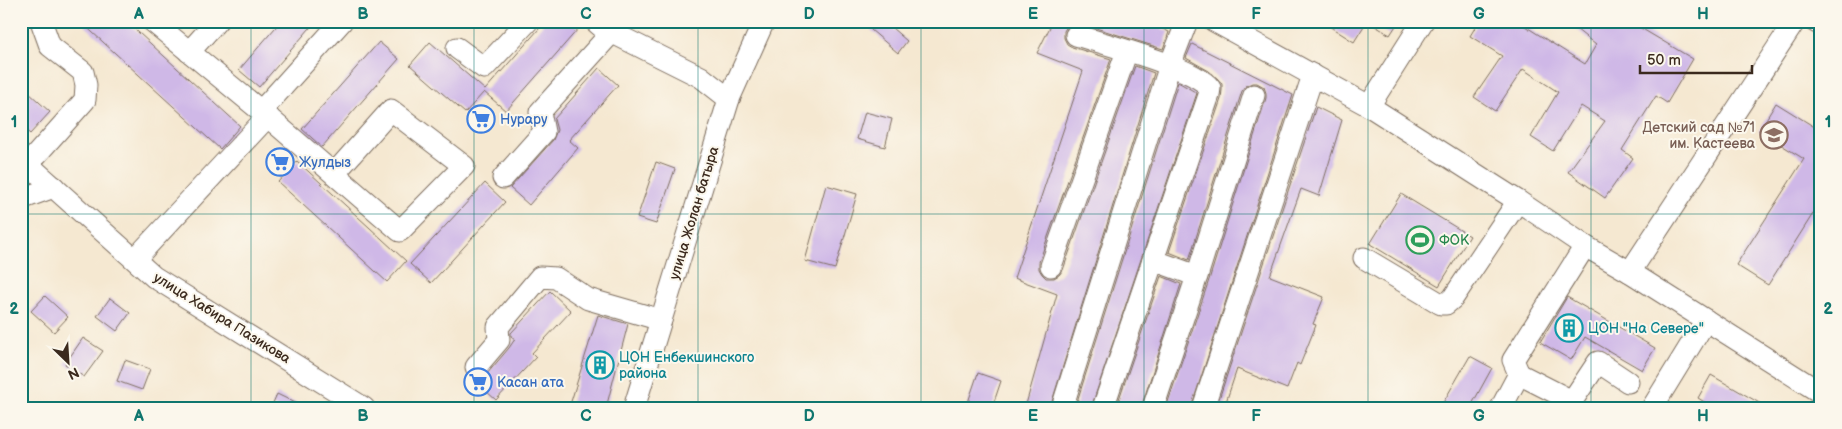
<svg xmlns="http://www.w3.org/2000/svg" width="1842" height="429" font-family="'Balsamiq Sans',sans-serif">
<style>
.building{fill:#cfb8e7}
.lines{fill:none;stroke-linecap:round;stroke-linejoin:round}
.minor-casing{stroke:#7c6c5d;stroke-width:23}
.minor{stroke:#fff;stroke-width:21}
.grid{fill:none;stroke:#0f766e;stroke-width:1;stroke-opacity:0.55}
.labels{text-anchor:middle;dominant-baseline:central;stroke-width:4;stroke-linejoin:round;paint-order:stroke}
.shop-label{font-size:14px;fill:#366cbe;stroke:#fbf7ec;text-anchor:start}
.education-label{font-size:14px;fill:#785e54;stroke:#fbf7ec;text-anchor:end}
.street-label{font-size:14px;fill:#3b2a1e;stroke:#fbf7ec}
.leisure-label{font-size:14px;fill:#27864d;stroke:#fbf7ec;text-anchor:start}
.culture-label{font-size:14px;fill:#0d838f;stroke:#fbf7ec;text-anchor:start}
.neatline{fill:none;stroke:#0f766e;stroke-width:2}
.grid-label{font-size:16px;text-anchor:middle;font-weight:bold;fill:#0f766e}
</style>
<rect width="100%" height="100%" fill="#fbf7ec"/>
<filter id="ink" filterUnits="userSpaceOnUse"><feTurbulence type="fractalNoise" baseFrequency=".02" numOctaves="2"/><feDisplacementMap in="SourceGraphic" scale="10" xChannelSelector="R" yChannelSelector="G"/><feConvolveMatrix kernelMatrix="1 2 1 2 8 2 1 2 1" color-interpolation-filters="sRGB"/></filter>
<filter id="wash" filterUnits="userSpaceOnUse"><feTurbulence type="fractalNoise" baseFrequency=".0096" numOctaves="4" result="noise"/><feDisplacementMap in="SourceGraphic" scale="20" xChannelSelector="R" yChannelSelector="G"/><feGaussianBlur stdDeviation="1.12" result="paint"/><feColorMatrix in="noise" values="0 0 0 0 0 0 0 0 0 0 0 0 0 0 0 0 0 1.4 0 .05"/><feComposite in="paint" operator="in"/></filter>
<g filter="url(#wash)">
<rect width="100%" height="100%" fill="#f5e8d1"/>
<g id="blocks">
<g class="building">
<path d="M80,21H126L240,126L220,149Z"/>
<path d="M281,21H316L259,87L239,70Z"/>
<path d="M546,21H571L579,28L506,111L484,92L465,113L410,65L430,42L485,90Z"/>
<path d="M879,21H884L907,41L898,53L871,30Z"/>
<path d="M1053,21H1147L1169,32L1163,49L1080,23H1073L1067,26L1064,31V38L1067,44L1072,47L1111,59L1039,262V269L1042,274L1046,278H1054L1059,275L1063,270L1135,66L1154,73L1050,408H1025L1057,294L1014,278L1083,71L1037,53Z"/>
<path d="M1321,21H1367L1354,42Z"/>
<path d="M1367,21H1399L1390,35Z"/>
<path d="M1479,21H1517L1585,64L1596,45L1566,21H1629L1693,59L1667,103L1656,96L1622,150L1633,158L1605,198L1568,172L1605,121L1581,106L1553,151L1531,137L1558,92L1523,69L1495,111L1474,97L1502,56L1470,36Z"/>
<path d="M379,42L399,59L322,147L302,129Z"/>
<path d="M1192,44L1293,95L1191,408H1166L1209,280L1266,98V93L1264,87L1257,83H1252L1246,86L1242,91L1189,260L1169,252L1221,99L1222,90V84L1218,79L1209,71L1186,58Z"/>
<path d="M599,68L618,85L569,140L578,148L529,205L510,188L553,140L557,130L554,119Z"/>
<path d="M1178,82L1197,93L1091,408H1075Z"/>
<path d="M28,92L50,112L30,134L21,126V99Z"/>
<path d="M1776,103L1821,131V201L1768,285L1736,265L1804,159L1759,131Z"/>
<path d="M1316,107L1342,120L1319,196L1301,189L1270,276L1324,297L1313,324L1316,325L1300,365L1297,363L1287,389L1237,369L1224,408H1216Z"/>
<path d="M865,112L892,119L885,147L857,139Z"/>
<path d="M297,161L406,261L387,282L278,182Z"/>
<path d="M656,162L675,169L656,224L637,218Z"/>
<path d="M485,183L505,202L431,283L410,264Z"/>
<path d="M826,185L857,194L835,269L805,261Z"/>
<path d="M1401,194L1470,236L1439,286L1370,244Z"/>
<path d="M1161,276L1181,284L1141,408H1116Z"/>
<path d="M550,291L571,311L532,353L536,357L496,400L476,382L486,375L509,348L515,339L511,336V333Z"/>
<path d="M45,296L68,317L54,332L31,311Z"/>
<path d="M1567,297L1655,348L1642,370L1585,337L1571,360L1540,342Z"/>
<path d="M110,298L130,313L117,331L97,316Z"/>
<path d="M598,315L628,324L606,408H569Z"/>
<path d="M83,338L103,351L84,377L65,364Z"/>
<path d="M1470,356L1492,368L1470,408H1440Z"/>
<path d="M125,360L150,369L142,390L117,381Z"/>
<path d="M978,373L1001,381L992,408H966Z"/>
<path d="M1711,375L1768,408H1714L1698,398Z"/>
<path d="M277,394L306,408H278L272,405Z"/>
</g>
</g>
</g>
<g filter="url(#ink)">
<use href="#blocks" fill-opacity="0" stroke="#7c6c5d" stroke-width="1"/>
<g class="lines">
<g class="minor-casing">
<g id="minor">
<path d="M152,21L261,111L400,231L464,166L391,110L334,174"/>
<path d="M595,21L603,28L701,77L729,99"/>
<path d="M1214,21L1369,106L1518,201L1585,246L1630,272L1821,393"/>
<path d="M1814,21L1821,25"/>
<path d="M1076,35C1104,44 1194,67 1210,88L1209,95L1103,408"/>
<path d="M457,48L484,68L528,21"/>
<path d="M189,52L217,21"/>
<path d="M1369,106L1423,21"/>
<path d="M261,111L342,21"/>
<path d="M21,158L154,277L364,408"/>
<path d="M28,164L85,100L86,85L83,72L50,46L41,21"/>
<path d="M503,178L544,132L540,112L612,32"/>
<path d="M21,199L54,187"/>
<path d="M1364,258L1441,304H1446L1453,298L1518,201"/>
<path d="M135,259L268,116"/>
<path d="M1153,260L1197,276L1254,95"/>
<path d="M1051,266L1127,51"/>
<path d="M1630,272L1795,21"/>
<path d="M476,367L499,340L498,327L540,277L556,278L588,299L661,320"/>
<path d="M1519,374L1572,401L1598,362L1628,382"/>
<path d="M634,408L729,99L764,21"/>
<path d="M1062,408L1170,65L1187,21"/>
<path d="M1153,408L1197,276"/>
<path d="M1203,408L1313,75"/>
<path d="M1501,408L1519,374L1513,360L1585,246"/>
<path d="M1652,408L1706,320"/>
</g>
</g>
<use href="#minor" class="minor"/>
</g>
</g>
<path class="grid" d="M251,21V408M474,21V408M698,21V408M921,21V408M1144,21V408M1368,21V408M1591,21V408M21,214H1821"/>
<defs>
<g id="supermarket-ring" transform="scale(1.4375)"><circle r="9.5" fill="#fbf7ec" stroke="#3f7fe0" stroke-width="1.5"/><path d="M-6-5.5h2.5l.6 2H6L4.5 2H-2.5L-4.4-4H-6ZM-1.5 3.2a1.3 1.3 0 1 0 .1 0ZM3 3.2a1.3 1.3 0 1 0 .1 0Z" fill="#3f7fe0"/></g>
<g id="school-ring" transform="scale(1.4375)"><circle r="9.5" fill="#fbf7ec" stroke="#8d6e63" stroke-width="1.5"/><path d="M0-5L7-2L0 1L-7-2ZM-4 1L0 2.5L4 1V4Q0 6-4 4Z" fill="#8d6e63"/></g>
<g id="stadium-ring" transform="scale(1.4375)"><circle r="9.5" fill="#fbf7ec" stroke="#2e9e5b" stroke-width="1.5"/><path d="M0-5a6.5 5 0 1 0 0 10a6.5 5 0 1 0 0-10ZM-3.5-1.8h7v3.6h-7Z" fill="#2e9e5b"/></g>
<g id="building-ring" transform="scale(1.4375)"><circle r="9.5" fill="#fbf7ec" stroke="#0f9aa8" stroke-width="1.5"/><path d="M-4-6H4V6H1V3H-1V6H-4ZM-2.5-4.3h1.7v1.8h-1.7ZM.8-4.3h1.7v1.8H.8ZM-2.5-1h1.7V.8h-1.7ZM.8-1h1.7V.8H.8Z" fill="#0f9aa8"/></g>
</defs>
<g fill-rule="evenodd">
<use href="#supermarket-ring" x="481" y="119"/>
<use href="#school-ring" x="1774" y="135"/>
<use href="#supermarket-ring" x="280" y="162"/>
<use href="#stadium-ring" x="1420" y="240"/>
<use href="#building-ring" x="1569" y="328"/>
<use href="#building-ring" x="600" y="365"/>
<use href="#supermarket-ring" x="478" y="382"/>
</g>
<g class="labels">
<g class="shop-label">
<text x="500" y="119">Нурару</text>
<text x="299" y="162">Жулдыз</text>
<text x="497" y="382">Касан ата</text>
</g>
<g class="education-label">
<text x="1755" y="127">Детский сад №71<tspan x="1755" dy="16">им. Кастеева</tspan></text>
</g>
<g class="street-label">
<text transform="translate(694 213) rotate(-73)">улица Жолан батыра</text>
<text transform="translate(222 318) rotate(32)">улица Хабира Пазикова</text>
</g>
<g class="leisure-label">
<text x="1439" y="240">ФОК</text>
</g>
<g class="culture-label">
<text x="1588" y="328">ЦОН "На Севере"</text>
<text x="619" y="357">ЦОН Енбекшинского<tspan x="619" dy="16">района</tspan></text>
</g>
</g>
<rect width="1842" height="429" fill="none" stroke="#fbf7ec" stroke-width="55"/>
<g transform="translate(68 362) rotate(155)" stroke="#fbf7ec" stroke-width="4" paint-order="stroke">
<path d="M0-4L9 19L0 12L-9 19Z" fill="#3b2a1e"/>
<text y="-8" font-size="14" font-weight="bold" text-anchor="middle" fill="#3b2a1e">N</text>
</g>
<path d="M1640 65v8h112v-8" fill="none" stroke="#3b2a1e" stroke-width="2.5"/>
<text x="1647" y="65" font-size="15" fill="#3b2a1e" stroke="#fbf7ec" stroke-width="4" paint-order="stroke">50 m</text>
<rect x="28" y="28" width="1786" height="374" class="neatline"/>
<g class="grid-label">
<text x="139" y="19">A</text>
<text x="363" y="19">B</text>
<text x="586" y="19">C</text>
<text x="809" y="19">D</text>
<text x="1033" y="19">E</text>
<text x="1256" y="19">F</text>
<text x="1479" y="19">G</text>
<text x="1703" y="19">H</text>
<text x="14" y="127">1</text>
<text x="1828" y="127">1</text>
<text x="14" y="314">2</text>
<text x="1828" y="314">2</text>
<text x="139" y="421">A</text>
<text x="363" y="421">B</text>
<text x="586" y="421">C</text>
<text x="809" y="421">D</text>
<text x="1033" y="421">E</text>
<text x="1256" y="421">F</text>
<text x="1479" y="421">G</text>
<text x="1703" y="421">H</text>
</g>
</svg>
